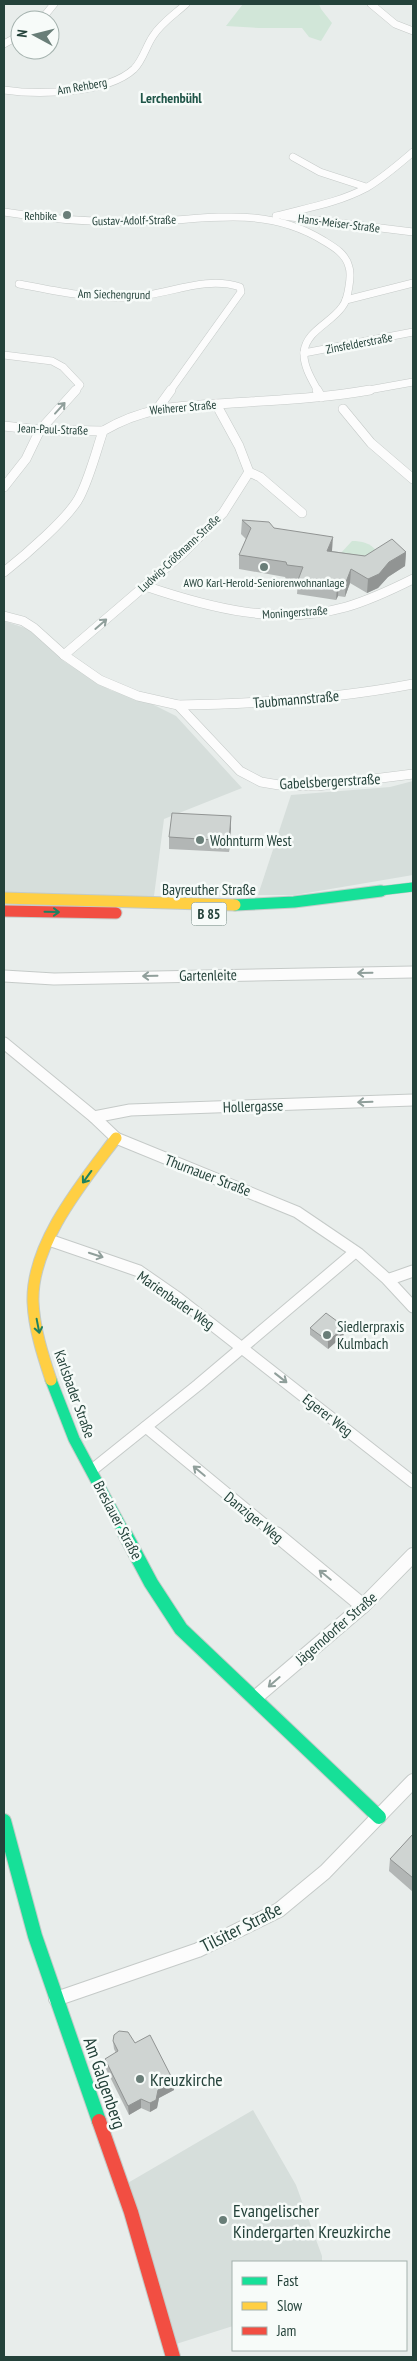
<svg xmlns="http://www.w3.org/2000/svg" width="417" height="2361" font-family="'PT Sans Narrow',sans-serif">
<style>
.built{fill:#d6dedb}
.green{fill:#d1e6d8}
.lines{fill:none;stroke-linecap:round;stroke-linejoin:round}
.street-far3-casing{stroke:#c5cac8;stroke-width:8}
.street-far2-casing{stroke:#c5cac8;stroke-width:10}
.street-far1-casing{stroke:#c5cac8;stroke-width:13}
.street-casing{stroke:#c5cac8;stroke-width:16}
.fast-far2-casing{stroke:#c3cbc8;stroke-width:10}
.fast-far1-casing{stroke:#c3cbc8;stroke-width:13}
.fast-casing{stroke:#c3cbc8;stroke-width:16}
.slow-casing{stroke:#c3cbc8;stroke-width:13}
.jam-far1-casing{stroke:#c3cbc8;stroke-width:13}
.jam-casing{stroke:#c3cbc8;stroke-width:16}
.street-far3{stroke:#fcfcfc;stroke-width:7}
.street-far2{stroke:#fcfcfc;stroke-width:9}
.street-far1{stroke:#fcfcfc;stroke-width:11}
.street{stroke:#fcfcfc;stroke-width:14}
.fast-far2{stroke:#16e098;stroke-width:9}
.fast-far1{stroke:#16e098;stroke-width:11}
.fast{stroke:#16e098;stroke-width:14}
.slow{stroke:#ffcf43;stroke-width:11}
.jam-far1{stroke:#f24e42;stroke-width:11}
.jam{stroke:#f24e42;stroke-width:14}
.wall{fill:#b2b6b5}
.shaded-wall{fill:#919493}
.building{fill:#cfd4d2;stroke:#919493}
.oneway{stroke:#909f9b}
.oneway2{stroke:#1e8160}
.poi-dot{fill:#697e78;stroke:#f7fbf9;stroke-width:2}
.labels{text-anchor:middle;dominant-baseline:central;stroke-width:5;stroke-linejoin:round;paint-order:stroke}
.far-street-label{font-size:12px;fill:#24423a;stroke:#f7fbf9}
.far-poi-label{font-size:12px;fill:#24423a;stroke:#f7fbf9;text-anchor:end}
.far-neighbourhood-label{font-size:14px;font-weight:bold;fill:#1f5548;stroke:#f7fbf9}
.shield{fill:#f7fbf9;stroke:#637a73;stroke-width:1}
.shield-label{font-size:14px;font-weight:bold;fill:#24423a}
.street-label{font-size:15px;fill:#24423a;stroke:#f7fbf9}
.poi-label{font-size:15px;fill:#24423a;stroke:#f7fbf9;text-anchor:start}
.near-street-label{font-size:18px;fill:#24423a;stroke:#f7fbf9}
.near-poi-label{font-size:18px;fill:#24423a;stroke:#f7fbf9;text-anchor:start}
</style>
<rect width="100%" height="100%" fill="#e8edeb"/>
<g class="built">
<path d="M4,621L28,629L65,662L110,690L150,703L176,716L242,788L164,819L154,896L4,895Z"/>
<path d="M413,781V875L295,895H258L291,795L390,787Z"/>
<path d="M253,2110L296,2185L322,2256V2262H233V2326L176,2344L126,2184Z"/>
</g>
<g class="green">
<path d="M243,4H319L321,9L332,23L321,41L309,37L302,28H259L226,26Z"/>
<path d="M352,541C361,541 371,543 376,551L372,558L340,554Z"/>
</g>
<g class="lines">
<g class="street-far3-casing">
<g id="street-far3">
<path d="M371,4L395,24L413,31"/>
<path d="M41,20L54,4"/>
<path d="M4,44L20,35"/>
<path d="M4,90C38,95 107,94 134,69C143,60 146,46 153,36C161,23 175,14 186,4"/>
<path d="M293,157L320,172L366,187"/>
<path d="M4,212C46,219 89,222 132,222C199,222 262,202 324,241C334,247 346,254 349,267C351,273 350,280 349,286C348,293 347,301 342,307C331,323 306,331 304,352C303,366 312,380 318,391"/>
<path d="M276,216C306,208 338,203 366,188C383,178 398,165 413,152"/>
<path d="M283,216L413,232"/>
<path d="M19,284C55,291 93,299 130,297C166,296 204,275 240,287L241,292L170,391"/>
<path d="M346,300L413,283"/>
<path d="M304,353L413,332"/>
<path d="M4,355L52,361L63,367L80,385L75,391"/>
<path d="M363,391L413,382"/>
</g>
</g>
<g class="street-far2-casing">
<g id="street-far2">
<path d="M317,390L321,397"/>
<path d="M158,408L171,390"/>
<path d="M343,409L371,443L413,479"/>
<path d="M4,426L40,430L103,431"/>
<path d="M249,472L260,477L302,513"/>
<path d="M4,487L26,459L40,430L76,390"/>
<path d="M4,572C23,557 70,517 80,496C90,476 96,452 103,431C147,405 183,406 232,403C278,400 324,398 370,390"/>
<path d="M145,586C210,608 278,626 346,607C370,600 391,590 413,579"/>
<path d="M4,616L23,621L34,628L64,655L100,680L138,696L178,705L240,771L261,782L279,785L317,786L413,774"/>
<path d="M64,655L182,554L223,513L249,472L239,446L216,404"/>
<path d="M178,705C257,704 335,699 413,684"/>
</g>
</g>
<g class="street-far1-casing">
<g id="street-far1">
<path d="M4,976L54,979L413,972"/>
<path d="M4,1043L94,1117L116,1138L297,1212L359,1254L387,1279L413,1307"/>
<path d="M94,1117L130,1110L413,1100"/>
<path d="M49,1240L139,1271L178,1298L413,1482"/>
<path d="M390,1279L413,1271"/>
<path d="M146,1427L278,1536"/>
<path d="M92,1470L198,1385L355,1252"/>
</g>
</g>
<g class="street-casing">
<g id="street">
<path d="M276,1534L363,1606"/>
<path d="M255,1698L363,1606L413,1555"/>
<path d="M56,1999L198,1950L279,1910L325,1872L413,1781"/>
</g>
</g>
<g class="fast-far2-casing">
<path id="fast-far2" d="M371,892L413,887"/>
</g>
<g class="fast-far1-casing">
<g id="fast-far1">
<path d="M235,905L294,902L381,891"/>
<path d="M51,1380L74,1439L126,1536"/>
</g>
</g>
<g class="fast-casing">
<g id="fast">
<path d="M125,1534L151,1583L181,1629L379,1817"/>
<path d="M4,1821L35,1936L99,2121"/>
</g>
</g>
<g class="slow-casing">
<g id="slow">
<path d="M4,898L235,905"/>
<path d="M51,1380C43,1356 34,1328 33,1302C31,1244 83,1182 116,1138"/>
</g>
</g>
<g class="jam-far1-casing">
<path id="jam-far1" d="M4,911L116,913"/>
</g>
<g class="jam-casing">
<path id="jam" d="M99,2121L131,2212L173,2357"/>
</g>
<use href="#street-far3" class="street-far3"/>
<use href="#street-far2" class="street-far2"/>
<use href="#street-far1" class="street-far1"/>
<use href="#street" class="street"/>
<use href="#fast-far2" class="fast-far2"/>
<use href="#fast-far1" class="fast-far1"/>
<use href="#fast" class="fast"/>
<use href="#slow" class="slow"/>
<use href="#jam-far1" class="jam-far1"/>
<use href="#jam" class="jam"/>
</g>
<g class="wall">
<path d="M242,520L274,528L332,551L365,556L406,552L405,566L388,577L378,588L367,593L350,583L345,597L338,596L336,600L297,594L298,581L286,579L285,577L239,569V555L246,539L241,534Z"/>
<path d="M231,816L229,852L169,849V837Z"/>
<path d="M310,1328L344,1335L328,1349L310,1335Z"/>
<path d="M413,1834V1892L389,1871L390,1859Z"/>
<path d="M113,2041L135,2043L174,2082V2090L159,2098L157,2108L150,2112L141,2108L129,2115L105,2067V2059L116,2053L114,2049Z"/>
</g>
<g class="shaded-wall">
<path d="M333,537L332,551H327Z"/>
<path d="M406,552L405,566L388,577L378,588L367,593L368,579L389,562Z"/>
<path d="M351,569L350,583L345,597L346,582Z"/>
<path d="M339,581L338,596L336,600L337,586Z"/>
<path d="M231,816V828L229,852V841Z"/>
<path d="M345,1327L344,1335L328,1349V1341Z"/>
<path d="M174,2082V2090L159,2098L157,2108L150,2112V2103L158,2090Z"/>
<path d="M141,2099V2108L129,2115L128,2106Z"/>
</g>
<g class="building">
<path d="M242,520L269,522L274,528L333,537L327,551L365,556L392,539L406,552L389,562L379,574L368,579L351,569L346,582L339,581L337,586L298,580L303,567L287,565L286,562L239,555L251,528Z"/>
<path d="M172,813L231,816L229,841L169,837Z"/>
<path d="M326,1313L345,1327L328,1341L310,1328Z"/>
<path d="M413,1834V1878L390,1859Z"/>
<path d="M119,2031L128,2032L135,2043L150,2035L174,2082L158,2090L156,2100L150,2103L141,2099L128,2106L105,2059L118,2051L113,2041L114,2035Z"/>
</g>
<defs><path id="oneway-shaft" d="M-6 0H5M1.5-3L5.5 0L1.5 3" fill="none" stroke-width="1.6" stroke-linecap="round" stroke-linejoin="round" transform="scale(1.25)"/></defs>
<g class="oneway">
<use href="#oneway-shaft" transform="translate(60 408) rotate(-48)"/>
<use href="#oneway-shaft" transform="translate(101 624) rotate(-41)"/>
<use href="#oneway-shaft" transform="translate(365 973) rotate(179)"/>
<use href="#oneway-shaft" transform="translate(150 976) rotate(179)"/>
<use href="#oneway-shaft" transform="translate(365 1102) rotate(178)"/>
<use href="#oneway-shaft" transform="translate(96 1255) rotate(18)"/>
<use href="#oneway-shaft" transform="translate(281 1378) rotate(38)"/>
<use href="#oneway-shaft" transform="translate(199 1471) rotate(-140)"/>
<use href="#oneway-shaft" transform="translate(325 1575) rotate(-141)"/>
<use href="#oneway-shaft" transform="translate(274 1682) rotate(139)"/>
</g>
<g class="oneway2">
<use href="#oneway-shaft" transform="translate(52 912) rotate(1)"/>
<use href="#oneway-shaft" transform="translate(87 1177) rotate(126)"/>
<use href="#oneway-shaft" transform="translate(38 1326) rotate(79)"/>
</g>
<g class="poi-dot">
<circle cx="67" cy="215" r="5"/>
<circle cx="264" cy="567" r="5"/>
<circle cx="200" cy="840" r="5"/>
<circle cx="327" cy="1335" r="5"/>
<circle cx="140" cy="2079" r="5"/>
<circle cx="223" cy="2220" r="5"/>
</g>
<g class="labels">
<g class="far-street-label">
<text transform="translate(82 86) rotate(-10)">Am Rehberg</text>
<text transform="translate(134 220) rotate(-1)">Gustav-Adolf-Straße</text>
<text transform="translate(339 223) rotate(7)">Hans-Meiser-Straße</text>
<text transform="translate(114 294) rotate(1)">Am Siechengrund</text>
<text transform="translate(359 343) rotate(-11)">Zinsfelderstraße</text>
<text transform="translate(183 407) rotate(-5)">Weiherer Straße</text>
<text transform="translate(53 429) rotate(2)">Jean-Paul-Straße</text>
<text transform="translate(179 553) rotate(-43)">Ludwig-Crößmann-Straße</text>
<text transform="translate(295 612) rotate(-4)">Moningerstraße</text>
</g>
<g class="far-poi-label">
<text x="57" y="215">Rehbike</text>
<text x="264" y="582" text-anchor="middle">AWO Karl-Herold-Seniorenwohnanlage</text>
</g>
<g class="far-neighbourhood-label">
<text x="171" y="98">Lerchenbühl</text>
</g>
<rect class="shield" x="191.5" y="902.5" width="35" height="23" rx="4"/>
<g class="shield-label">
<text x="209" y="914">B 85</text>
</g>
<g class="street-label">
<text transform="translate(296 699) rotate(-5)">Taubmannstraße</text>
<text transform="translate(330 781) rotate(-3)">Gabelsbergerstraße</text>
<text x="209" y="889">Bayreuther Straße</text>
<text transform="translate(208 975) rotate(-1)">Gartenleite</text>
<text transform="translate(253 1106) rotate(-2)">Hollergasse</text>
<text transform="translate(208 1175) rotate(21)">Thurnauer Straße</text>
<text transform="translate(176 1300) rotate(35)">Marienbader Weg</text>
<text transform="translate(75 1394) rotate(70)">Karlsbader Straße</text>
<text transform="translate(328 1415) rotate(38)">Egerer Weg</text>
<text transform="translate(254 1517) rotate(39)">Danziger Weg</text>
<text transform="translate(118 1520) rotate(62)">Breslauer Straße</text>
<text transform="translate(336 1628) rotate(-41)">Jägerndorfer Straße</text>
</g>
<g class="poi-label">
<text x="210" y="840">Wohnturm West</text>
<text x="337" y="1326">Siedlerpraxis<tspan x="337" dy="17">Kulmbach</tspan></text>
</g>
<g class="near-street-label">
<text transform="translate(241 1927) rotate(-27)">Tilsiter Straße</text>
<text transform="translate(105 2083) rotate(71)">Am Galgenberg</text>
</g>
<g class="near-poi-label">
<text x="150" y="2079">Kreuzkirche</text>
<text x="233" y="2210">Evangelischer<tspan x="233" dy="21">Kindergarten Kreuzkirche</tspan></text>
</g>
</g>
<rect width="417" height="2361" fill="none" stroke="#24423a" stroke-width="10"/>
<rect x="232" y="2261" width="175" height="90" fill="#f7fbf9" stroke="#a3b1ad"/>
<rect x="242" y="2277" width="25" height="8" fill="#16e098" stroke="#a3b1ad"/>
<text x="277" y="2286" font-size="15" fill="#24423a">Fast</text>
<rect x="242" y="2302" width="25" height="8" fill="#ffcf43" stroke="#a3b1ad"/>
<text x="277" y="2311" font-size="15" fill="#24423a">Slow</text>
<rect x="242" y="2327" width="25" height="8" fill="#f24e42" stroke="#a3b1ad"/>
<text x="277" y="2336" font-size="15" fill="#24423a">Jam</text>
<g transform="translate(35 35) rotate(277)"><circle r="24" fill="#f7fbf9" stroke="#a3b1ad"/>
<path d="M0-4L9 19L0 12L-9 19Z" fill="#697e78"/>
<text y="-8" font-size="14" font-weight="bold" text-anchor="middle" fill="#24423a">N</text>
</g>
</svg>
